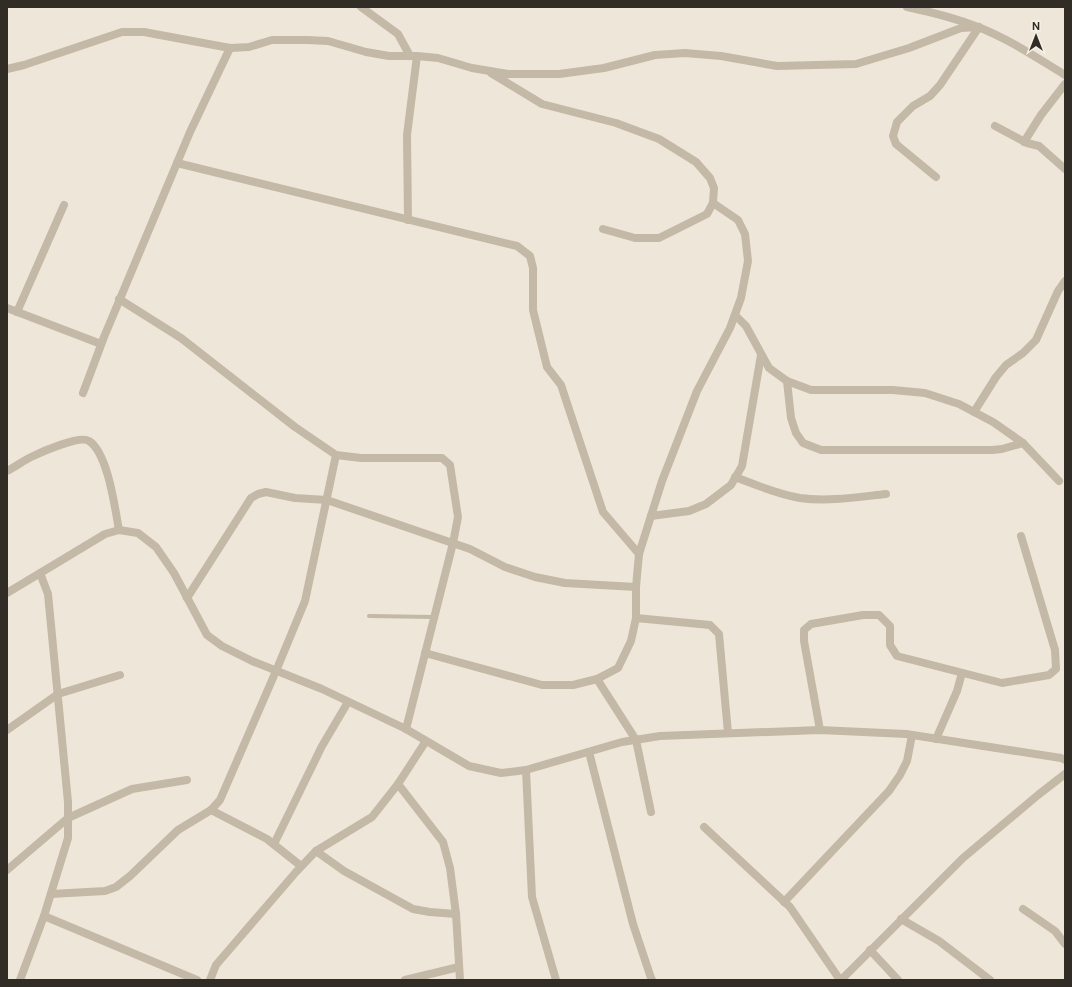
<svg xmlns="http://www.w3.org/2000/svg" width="1072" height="987" font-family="'DM Sans',sans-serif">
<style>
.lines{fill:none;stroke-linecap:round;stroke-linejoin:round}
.lane{stroke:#c4b9a6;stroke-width:4}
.street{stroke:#c4b9a6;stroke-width:8}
</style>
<rect width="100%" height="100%" fill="#eee7d9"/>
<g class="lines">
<path class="lane" d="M369,616L434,617"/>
<g class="street">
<path d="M361,7L398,34L410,56"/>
<path d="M907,7C931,12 955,18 978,27C1009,39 1037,58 1065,75"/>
<path d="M7,69L24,65L122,32H144L230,48L249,47L272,40H307L328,41L366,52L389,56H417L438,58L472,68L508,74H559L604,68L655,55L685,53L721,56L777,66L856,64L909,48L961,28L979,27"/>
<path d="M491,73L542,104L616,123L659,139L696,162L710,178L714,188L713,203L707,214L659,238H635L603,229"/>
<path d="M995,126L1027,143L1039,146L1065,169"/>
<path d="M1024,142L1041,115L1065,84"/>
<path d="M177,163L517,246L530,256L533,268V310L547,367L561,385L603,512L639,554"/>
<path d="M936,177L896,144L893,136L897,122L913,106L930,96L940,85L979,27"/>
<path d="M408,220L407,135L417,56"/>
<path d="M119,299L181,338L295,427L336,455L361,458H442L450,465L458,517L453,543L406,729"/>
<path d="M7,308L101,344"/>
<path d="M17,312L64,205"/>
<path d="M735,315L746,326L769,368L787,381L811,390H893L925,393L959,404L993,422L1023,443L1059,481"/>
<path d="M787,381L791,418L796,433L803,443L821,450H992L1002,449L1023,443"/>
<path d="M83,393L104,337L190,132L230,48"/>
<path d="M974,412L996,377L1006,365L1023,353L1036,340L1058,291L1065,281"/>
<path d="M7,471C15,467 23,461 31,457C41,452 80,435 89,441C108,453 115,509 119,530"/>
<path d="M735,477C756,485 777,494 800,498C828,502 858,497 886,494"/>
<path d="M651,516L689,511L706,504L731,485L742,466L761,355"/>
<path d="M7,593L105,534L119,530L138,533L156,547L174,573L207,635L222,646L252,661L322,689L406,729L469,766L501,773L526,770L622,742L660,736L820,730L906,734L1061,758L1065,760"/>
<path d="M187,598L251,498L258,494L266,492L295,498L327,500L470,549L505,567L535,577L565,583L636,587"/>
<path d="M636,618L710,625L719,634L728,733"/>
<path d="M425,653L542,685H573L597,679L618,668L631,641L636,618V587L639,554L662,481L697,391L730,328L741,298L748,261L745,234L738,220L713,203"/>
<path d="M597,679L636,740L651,812"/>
<path d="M7,730L58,694L120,675"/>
<path d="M820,730L804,641V630L811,624L863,615H879L890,626V645L897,656L1002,683L1049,675L1056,669L1055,650L1021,536"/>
<path d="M936,739L957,691L962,673"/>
<path d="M589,752L633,924L650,975L652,980"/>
<path d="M526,770L532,897L556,980"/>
<path d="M398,784L443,842L450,868L456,914L460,980"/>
<path d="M211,810L267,839L301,866"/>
<path d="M704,827L790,907L840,980"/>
<path d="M274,844L322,746L348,702"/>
<path d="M316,851L344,871L413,909L430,912L456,914"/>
<path d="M7,870L68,818L132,789L187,780"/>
<path d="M51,894L105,891L116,887L130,876L178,830L211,810L220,800L276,671L305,601L336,455"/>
<path d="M784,902L889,791L900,775L907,761L912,735"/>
<path d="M1023,909L1055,931L1065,944"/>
<path d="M44,916L197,980"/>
<path d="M901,919L939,941L990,980"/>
<path d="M870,950L898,980"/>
<path d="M20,980L44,916L68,838V802L48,594L40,573"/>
<path d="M210,980L216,965L296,872L316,851L372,817L398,784L426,741"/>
<path d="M405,980L459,967"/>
<path d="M841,980L963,858L1038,795L1065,774"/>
</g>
</g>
<rect width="1072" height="987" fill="none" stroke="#312c26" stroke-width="16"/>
<g transform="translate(1036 36)" stroke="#f6f1e4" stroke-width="3" paint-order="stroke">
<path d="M0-3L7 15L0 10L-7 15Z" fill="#312c26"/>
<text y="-6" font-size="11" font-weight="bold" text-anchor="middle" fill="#312c26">N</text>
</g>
</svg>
